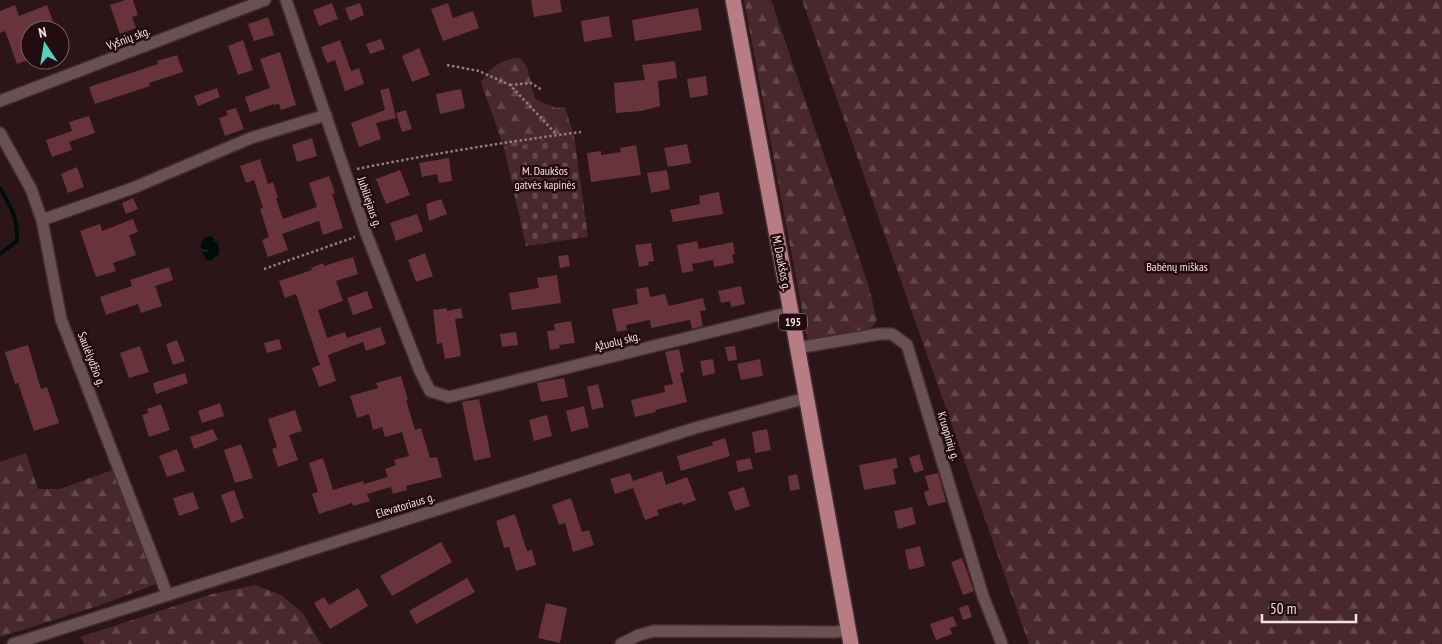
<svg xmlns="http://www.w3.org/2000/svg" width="1442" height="644" font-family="'PT Sans Narrow',sans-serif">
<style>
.forest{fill:url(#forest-firs)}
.cemetery{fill:url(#cemetery-stones)}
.water{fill:url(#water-ripples)}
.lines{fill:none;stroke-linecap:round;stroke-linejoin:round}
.stream{stroke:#000e0b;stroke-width:4}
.building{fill:#69333c}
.street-casing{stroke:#402f31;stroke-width:14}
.primary-casing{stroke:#402f31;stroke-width:18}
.path{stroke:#917e81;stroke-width:2.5;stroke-dasharray:2.5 2.5;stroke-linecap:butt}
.street{stroke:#6b5053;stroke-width:11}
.primary{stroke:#b77c84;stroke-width:15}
.labels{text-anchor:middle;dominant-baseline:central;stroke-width:5;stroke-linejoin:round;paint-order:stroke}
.shield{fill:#210c10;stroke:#b3a1a4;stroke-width:1}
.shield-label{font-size:11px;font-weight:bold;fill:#f2e1e3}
.street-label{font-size:12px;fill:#f2e1e3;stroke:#210c10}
.park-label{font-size:12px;fill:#ffd9dd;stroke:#210c10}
</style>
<defs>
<pattern id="forest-firs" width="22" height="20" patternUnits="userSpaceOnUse" patternTransform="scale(1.25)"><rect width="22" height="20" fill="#49282d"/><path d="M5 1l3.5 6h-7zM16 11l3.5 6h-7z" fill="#64474b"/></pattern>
<pattern id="cemetery-stones" width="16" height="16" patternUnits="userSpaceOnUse" patternTransform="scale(1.25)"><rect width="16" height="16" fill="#49282d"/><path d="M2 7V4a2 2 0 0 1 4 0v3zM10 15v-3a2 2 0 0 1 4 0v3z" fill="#64474b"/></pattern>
<pattern id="water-ripples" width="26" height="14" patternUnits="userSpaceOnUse" patternTransform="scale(1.25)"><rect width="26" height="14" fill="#000e0b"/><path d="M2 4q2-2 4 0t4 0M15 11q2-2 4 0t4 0" fill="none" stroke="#26312e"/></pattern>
</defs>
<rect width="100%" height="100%" fill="#2b1519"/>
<g class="forest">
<path d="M744,0H771L868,284L877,320L870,330L808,342Z"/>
<path d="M802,0H1442V644H1029Z"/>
<path d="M520,58L527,67L535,99L556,108L565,107L574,136L504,148L481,82C493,66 500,59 520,58Z"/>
<path d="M26,453L38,489H60L115,469L156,584L98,606L0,637V462Z"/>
<path d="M255,585L281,595L303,613L321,644H85L80,637L212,594Z"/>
</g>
<path class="cemetery" d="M574,136L588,237L526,246L504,148Z"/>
<path class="water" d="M210,236C222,242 223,260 208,261C200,252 196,240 210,236Z"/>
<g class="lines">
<path class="stream" d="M0,188C11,207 18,218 17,241L0,254"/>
</g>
<g class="building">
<path d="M125,0H133L138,15L132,17L136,28L120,34L110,5Z"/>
<path d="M531,0H560L562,12L534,17Z"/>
<path d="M332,3L338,19L319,26L313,10Z"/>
<path d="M360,3L364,15L350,21L345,8Z"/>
<path d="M448,3L453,18L473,11L479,28L443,41L431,9Z"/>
<path d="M15,5L19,16L47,5L56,30H30V59L17,64L5,31L0,33V11Z"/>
<path d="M698,8L702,30L635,41L632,20Z"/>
<path d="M609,16L612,37L584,42L581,21Z"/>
<path d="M268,17L274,35L254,41L248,24Z"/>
<path d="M381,39L385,49L370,54L366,44Z"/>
<path d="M243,40L253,70L238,75L228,46Z"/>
<path d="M340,40L351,71L359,68L364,84L345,91L335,60L327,63L321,47Z"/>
<path d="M419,48L430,75L412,82L402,56Z"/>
<path d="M280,52L296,105L281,110L279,104L274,105V104L250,112L245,97L270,88L260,59Z"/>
<path d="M177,55L183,72L149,83L150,86L95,104L89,87L158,64L157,61Z"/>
<path d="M675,61L677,78L658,81L660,106L642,111L616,113L614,83L645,80L642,65Z"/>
<path d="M706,76L708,95L690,98L687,79Z"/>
<path d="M217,88L220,97L198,106L194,96Z"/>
<path d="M389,88L396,118L376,123L381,139L359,147L351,123L385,110L380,90Z"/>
<path d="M461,89L465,108L440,114L436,94Z"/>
<path d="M236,108L244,129L225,136L219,118L228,115L226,111Z"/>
<path d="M406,110L412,129L402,132L396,113Z"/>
<path d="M89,116L95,133L69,142L72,150L52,157L46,140L72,131L69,122Z"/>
<path d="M312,138L317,156L297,162L292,145Z"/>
<path d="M687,144L691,163L668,167L664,148Z"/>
<path d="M636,145L641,175L591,182L587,153L601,151V155L621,152L620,148Z"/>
<path d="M449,158L452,181L439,183L437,174L422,177L419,163Z"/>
<path d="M260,159L268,184L273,182L278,198L276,199L283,219L317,207L309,183L329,176L335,193L332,194L343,228L323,235L319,221L282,234L288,250L268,257L262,240L269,237L260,209L263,208L254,180L246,183L240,166Z"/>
<path d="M77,167L84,187L68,193L61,174Z"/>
<path d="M400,170L410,195L386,204L376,179Z"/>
<path d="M667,170L670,189L651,193L647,173Z"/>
<path d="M719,192L723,214L673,222L670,210L700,204L699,196Z"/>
<path d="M133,198L138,209L126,214L122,203Z"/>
<path d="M441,199L447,214L429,221L426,204Z"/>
<path d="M417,214L423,231L396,241L390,223Z"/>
<path d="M133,219L138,232L129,235L136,255L113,263L116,271L96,277L80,231L100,224L102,231Z"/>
<path d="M697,241L699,249L733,242L735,254L732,255L734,263L714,267L713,260L692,264L693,271L682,273L677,245Z"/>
<path d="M651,243L654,261L648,262L649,265L639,267L635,245Z"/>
<path d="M425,253L433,276L416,282L408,260Z"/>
<path d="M568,255L570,266L560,268L558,256Z"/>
<path d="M353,257L358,274L336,281L343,301L318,310L327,338L345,332L347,338L380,327L386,344L366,351L363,342L328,355L336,381L319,387L312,368L320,365L296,294L285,298L279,281L312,270L311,268L323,263L324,266Z"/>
<path d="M169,267L173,280L155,286L162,306L141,313L138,304L106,315L100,297L132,286L130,280Z"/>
<path d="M557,275L561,303L512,310L509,293L539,288L537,278Z"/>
<path d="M741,286L745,304L731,307L730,301L721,303L718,291Z"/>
<path d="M648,287L650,297L665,294L669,306L703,298L706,310L700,311L703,326L692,329L690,320L651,328L650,320L626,325L627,330L617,332L612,309L638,304L636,289Z"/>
<path d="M367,291L373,308L353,315L347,298Z"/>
<path d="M447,308V311L461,308L463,318L455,319L461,356L445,359L442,343L437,344L433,310Z"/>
<path d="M571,321L575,343L559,345L560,348L550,350L547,331L555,330L554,324Z"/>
<path d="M516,332L518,345L502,347L500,334Z"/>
<path d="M279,339L282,349L267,353L264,343Z"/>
<path d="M177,340L185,361L173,365L166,344Z"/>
<path d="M28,345L41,389L47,387L59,423L34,431L18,383L15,384L5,352Z"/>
<path d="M140,346L149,372L129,378L120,353Z"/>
<path d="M735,346L737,360L728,361L725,347Z"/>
<path d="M679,349L684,372L680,373L687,402L655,410L656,412L635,417L631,400L665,392L664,386L673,384L665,352Z"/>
<path d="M713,359L715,373L703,376L700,361Z"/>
<path d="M760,359L763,376L741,380L737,364Z"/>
<path d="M185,373L188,383L156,394L153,383Z"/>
<path d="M401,376L408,400H406L415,430L421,428L430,458L437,457L442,477L406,486L407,490L393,494L391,487L367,494L370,501L353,506L352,503L319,514L312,494L318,492L309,463L323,458L333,490L363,481L364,484L388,477L385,469L396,465L394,460L409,456L402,432L385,437L382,427L373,430L369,414L357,418L350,396L378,388L376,383Z"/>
<path d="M564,378L568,397L541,402L537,383Z"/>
<path d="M598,384L604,407L592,410L587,387Z"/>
<path d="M479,399L491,457L474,461L462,402Z"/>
<path d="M220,403L224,416L202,423L198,411Z"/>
<path d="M161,404L170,430L149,437L142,415L148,413L147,409Z"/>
<path d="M584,406L589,427L571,432L566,411Z"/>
<path d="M295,410L302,431L289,435L298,460L278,467L272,449L277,447L268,419Z"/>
<path d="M547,415L552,436L534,441L529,420Z"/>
<path d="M213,429L218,440L194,449L190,437Z"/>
<path d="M767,429L771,450L755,453L752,432Z"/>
<path d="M725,438L730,456L681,471L677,456L713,445L712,442Z"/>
<path d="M241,444L253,478L235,483L224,450Z"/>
<path d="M177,449L185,471L167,477L159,456Z"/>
<path d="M919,454L924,470L914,473L909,458Z"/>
<path d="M750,458L753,469L738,472L736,461Z"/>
<path d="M896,458L898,468L893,469L896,484L864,490L859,465Z"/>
<path d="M662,471L666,485L687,477L696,500L683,505L682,502L657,510L659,515L645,520L633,488L615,494L610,479L630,473L633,481Z"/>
<path d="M938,473L946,502L928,506L924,492L929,490L925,476Z"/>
<path d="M797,474L800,489L790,491L788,476Z"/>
<path d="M744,487L750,506L735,511L728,492Z"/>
<path d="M234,490L244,518L231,523L221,495Z"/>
<path d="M193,492L199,509L179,516L173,498Z"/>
<path d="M571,498L582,532L589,530L594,545L573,552L565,523L559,525L552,505Z"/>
<path d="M912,507L916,524L898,529L894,511Z"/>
<path d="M515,514L527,551L532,550L536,565L516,571L509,547L504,548L496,521Z"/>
<path d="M441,542L452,562L392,596L380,576Z"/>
<path d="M920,546L925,566L909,570L905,550Z"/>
<path d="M962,558L974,591L963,595L951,562Z"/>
<path d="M467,578L475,592L416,624L409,611Z"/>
<path d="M358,588L368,606L330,629L314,603L324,597L329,605Z"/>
<path d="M546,603L567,608L560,643L538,638Z"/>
<path d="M968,605L972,617L963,620L959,608Z"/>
<path d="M953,616L957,626L950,628L952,634L936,640L930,624Z"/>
</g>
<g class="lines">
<g class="street-casing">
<g id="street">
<path d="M286,0L366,233L420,371L430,391L449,397L791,312"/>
<path d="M0,101L265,0"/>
<path d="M0,133L31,189L42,220L61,319L167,594"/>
<path d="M42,220L133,188L251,138L326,115"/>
<path d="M797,348L879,334H892L907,345L983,596L1002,644"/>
<path d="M13,644L695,428L806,398"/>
<path d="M621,644L639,635L654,631L835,632L848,630"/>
</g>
</g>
<g class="primary-casing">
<path id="primary" d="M733,0L791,312L851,644"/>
</g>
<g class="path">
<path d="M447,65L479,71L510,85L557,135"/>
<path d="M510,85L531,83L542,90"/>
<path d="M357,169C431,154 505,142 581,132"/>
<path d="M264,269L355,237"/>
</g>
<use href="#street" class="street"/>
<use href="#primary" class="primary"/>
</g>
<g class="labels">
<rect class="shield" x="779" y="313.5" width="28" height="17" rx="4"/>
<g class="shield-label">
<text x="793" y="322">195</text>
</g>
<g class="street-label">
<text transform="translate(128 38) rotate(-21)">Vyšnių skg.</text>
<text transform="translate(370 202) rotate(71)">Jubiliejaus g.</text>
<text transform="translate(782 263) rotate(79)">M. Daukšos g.</text>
<text transform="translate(617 341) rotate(-14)">Ąžuolų skg.</text>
<text transform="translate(92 359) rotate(69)">Saulėlydžio g.</text>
<text transform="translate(949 436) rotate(73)">Kruopinių g.</text>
<text transform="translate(405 505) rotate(-17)">Elevatoriaus g.</text>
</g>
<g class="park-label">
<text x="545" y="170">M. Daukšos<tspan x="545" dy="14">gatvės kapinės</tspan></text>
<text x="1177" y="266">Babėnų miškas</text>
</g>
</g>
<g transform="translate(45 45) rotate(348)"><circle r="24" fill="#210c10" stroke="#756164"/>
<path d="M0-4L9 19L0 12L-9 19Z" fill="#5acebd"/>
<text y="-8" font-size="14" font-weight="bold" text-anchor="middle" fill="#f2e1e3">N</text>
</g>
<path d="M1262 614v8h94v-8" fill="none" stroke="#f2e1e3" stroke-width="2.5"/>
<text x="1270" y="614" font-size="15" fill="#f2e1e3" stroke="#210c10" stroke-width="4" paint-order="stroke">50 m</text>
</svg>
